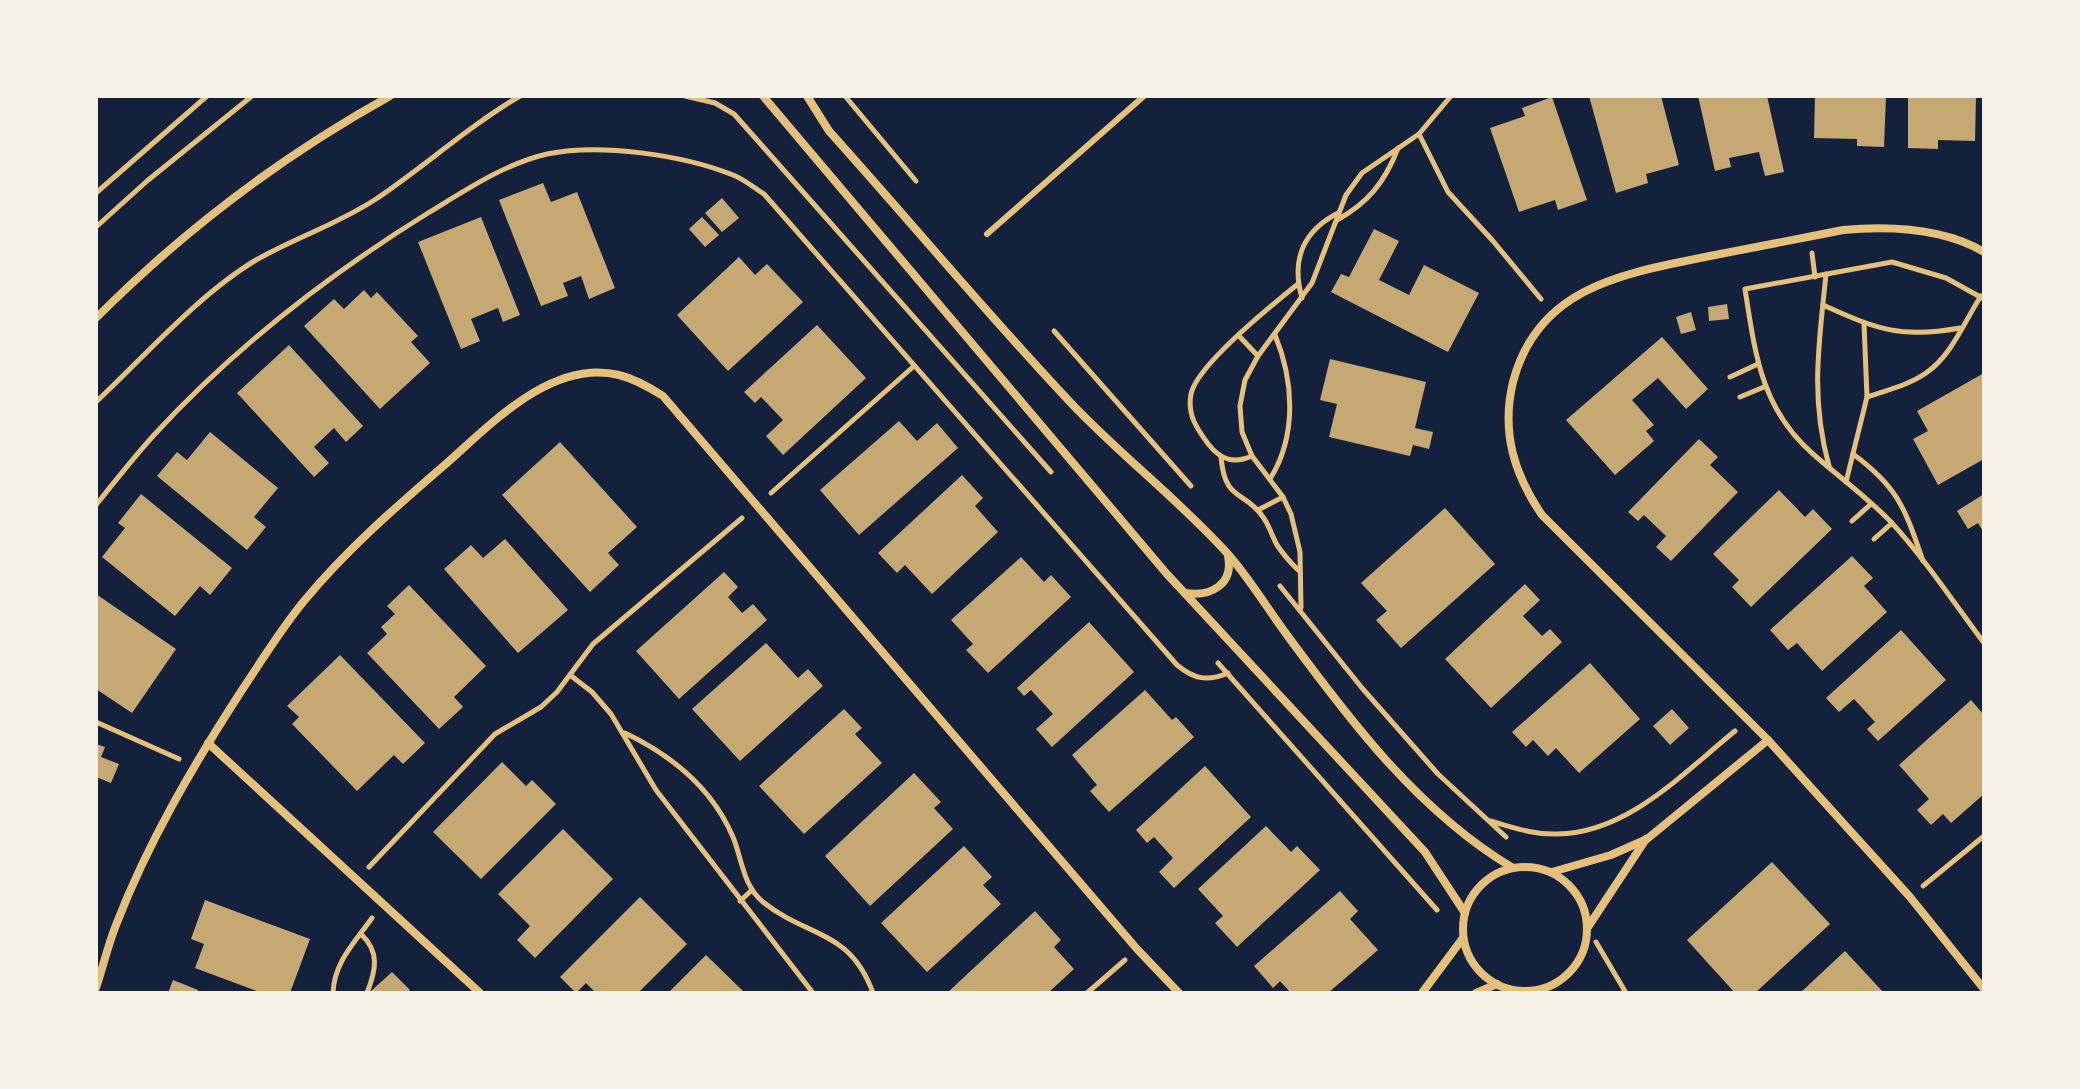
<svg xmlns="http://www.w3.org/2000/svg" width="2080" height="1089" font-family="'Varela Round',sans-serif">
<style>
.building{fill:#c6a872}
.lines{fill:none;stroke-linecap:round;stroke-linejoin:round}
.path{stroke:#e5c07b;stroke-width:5}
.service{stroke:#e5c07b;stroke-width:6}
.minor{stroke:#e5c07b;stroke-width:8}
</style>
<rect width="100%" height="100%" fill="#14213d"/>
<g class="building">
<path d="M1589,96H1661L1679,165L1646,174L1648,183L1616,193Z"/>
<path d="M1698,96H1767L1784,172L1765,176L1759,152L1729,158L1731,167L1715,171Z"/>
<path d="M1815,96H1886L1884,147L1857,146V139L1814,138Z"/>
<path d="M1908,96H1976L1975,141L1938,140V149L1908,148Z"/>
<path d="M1552,97L1587,200L1558,210L1555,200L1519,212L1490,128L1525,116L1522,108Z"/>
<path d="M543,183L551,202L577,192L615,288L589,299L581,276L563,283L568,296L541,306L499,200Z"/>
<path d="M722,198L739,218L722,232L705,213Z"/>
<path d="M481,217L520,315L503,322L498,308L471,319L480,341L461,349L418,242Z"/>
<path d="M702,217L719,235L705,247L689,229Z"/>
<path d="M1374,229L1399,241L1379,280L1409,295L1424,265L1479,293L1448,352L1331,292L1341,274L1349,277Z"/>
<path d="M739,257L755,275L767,264L803,302L728,371L677,315Z"/>
<path d="M364,290L371,298L377,292L418,336L411,342L430,363L380,409L304,326L334,299L344,309Z"/>
<path d="M1727,304L1729,319L1709,321L1708,307Z"/>
<path d="M1691,312L1696,330L1681,334L1676,317Z"/>
<path d="M817,325L866,378L783,455L766,436L783,420L761,397L755,403L744,392Z"/>
<path d="M1662,337L1708,389L1686,409L1658,378L1632,400L1654,425L1646,431L1654,441L1615,475L1566,420Z"/>
<path d="M289,345L363,426L346,442L334,428L314,447L329,463L314,477L237,393Z"/>
<path d="M1330,359L1426,382L1415,428L1433,432L1429,449L1413,445L1410,456L1329,437L1337,404L1320,400Z"/>
<path d="M1984,373V459L1938,485L1913,439L1928,431L1917,411Z"/>
<path d="M899,421L917,441L937,423L958,448L859,535L820,490Z"/>
<path d="M210,432L278,488L254,517L266,527L247,550L157,476L177,452L187,460Z"/>
<path d="M1699,439L1718,457L1710,465L1738,492L1671,561L1656,547L1666,536L1644,515L1638,521L1628,512Z"/>
<path d="M560,442L637,527L608,553L619,565L590,592L502,495Z"/>
<path d="M962,475L983,498L975,506L998,532L932,594L905,565L897,573L878,553Z"/>
<path d="M1779,490L1805,517L1813,509L1832,529L1751,607L1732,587L1739,580L1713,554Z"/>
<path d="M141,494L232,568L210,595L200,586L175,616L102,557L125,528L118,523Z"/>
<path d="M1984,494V533L1978,523L1968,529L1957,511Z"/>
<path d="M1445,508L1495,564L1401,648L1376,620L1387,611L1361,583Z"/>
<path d="M505,539L568,610L518,653L444,569L471,545L483,558Z"/>
<path d="M1852,556L1873,578L1864,586L1887,612L1822,671L1797,643L1788,650L1770,630Z"/>
<path d="M1021,557L1044,582L1051,575L1071,597L988,673L966,650L973,644L951,620Z"/>
<path d="M724,572L738,587L728,597L742,613L753,604L767,620L679,699L636,651Z"/>
<path d="M1525,584L1540,600L1523,616L1542,636L1550,629L1562,642L1491,708L1445,659Z"/>
<path d="M409,585L486,666L454,697L463,707L439,729L367,653L387,634L381,627L395,614L387,606Z"/>
<path d="M96,594L176,649L132,713L96,689Z"/>
<path d="M1089,622L1134,672L1052,747L1036,729L1053,714L1031,690L1024,696L1017,688Z"/>
<path d="M1901,630L1946,680L1878,741L1867,729L1875,722L1854,699L1839,712L1826,698Z"/>
<path d="M766,643L798,678L808,669L823,686L740,761L692,709Z"/>
<path d="M340,655L425,743L403,764L394,755L357,791L292,724L299,717L287,706Z"/>
<path d="M1590,663L1640,719L1579,773L1556,748L1548,756L1533,740L1526,747L1512,732Z"/>
<path d="M1145,690L1172,720L1176,717L1194,737L1109,812L1090,791L1097,785L1072,755Z"/>
<path d="M1971,700L1984,715V794L1951,823L1943,814L1931,825L1917,810L1929,799L1899,765Z"/>
<path d="M844,709L862,728L855,734L882,763L804,834L759,786Z"/>
<path d="M1672,709L1689,728L1670,745L1653,726Z"/>
<path d="M96,744L105,747L101,757L119,764L111,783L96,777Z"/>
<path d="M502,762L526,786L532,780L556,804L481,879L433,832Z"/>
<path d="M1205,766L1251,817L1174,888L1159,872L1173,858L1154,837L1147,843L1136,830Z"/>
<path d="M914,773L941,802L934,808L953,829L870,906L825,856Z"/>
<path d="M1266,826L1291,852L1297,846L1320,870L1237,947L1215,923L1223,916L1198,889Z"/>
<path d="M563,829L613,879L535,958L517,940L530,926L498,894Z"/>
<path d="M964,846L992,877L983,885L1001,904L927,972L881,923Z"/>
<path d="M1772,862L1830,924L1755,993H1735L1687,940Z"/>
<path d="M1340,891L1358,911L1350,919L1378,950L1328,993H1291L1280,981L1273,988L1254,966Z"/>
<path d="M640,897L687,944L638,993H596L586,983L576,993L560,977Z"/>
<path d="M205,900L310,939L290,993H262L195,968L204,944L191,939Z"/>
<path d="M1035,911L1061,940L1054,947L1074,969L1048,993H947Z"/>
<path d="M1845,951L1884,993H1800Z"/>
<path d="M706,955L745,993H668Z"/>
<path d="M392,972L410,990L407,993H373L371,991Z"/>
<path d="M173,980L198,990L197,993H168Z"/>
</g>
<g class="lines">
<g class="path">
<path d="M685,96L715,103L734,114L1051,472"/>
<path d="M845,96L916,181"/>
<path d="M1419,134L1448,192L1493,241L1541,299"/>
<path d="M96,193L207,96"/>
<path d="M1337,220C1368,203 1385,182 1398,148"/>
<path d="M96,227L147,181L252,96"/>
<path d="M1812,253L1815,277"/>
<path d="M1826,274C1819,344 1810,397 1829,466"/>
<path d="M1302,298C1291,260 1303,231 1338,213"/>
<path d="M1984,299L1946,278L1892,262L1745,289C1755,353 1761,409 1813,454C1839,477 1867,497 1891,522C1925,559 1954,603 1984,643"/>
<path d="M1823,305C1876,329 1901,339 1960,328"/>
<path d="M1054,331L1191,486"/>
<path d="M1239,336L1258,356"/>
<path d="M1730,377L1758,364"/>
<path d="M1740,397L1764,387"/>
<path d="M1867,397C1887,390 1909,385 1926,373C1952,355 1964,322 1981,296"/>
<path d="M96,402C145,356 199,294 256,260C295,238 338,224 376,199C425,166 469,126 520,96"/>
<path d="M1853,454C1899,488 1905,509 1923,561"/>
<path d="M1252,456C1234,464 1221,460 1209,445C1197,429 1187,415 1191,394C1197,365 1273,304 1298,284"/>
<path d="M1221,457C1225,503 1244,489 1263,517C1269,525 1272,536 1277,545C1283,554 1290,562 1298,570"/>
<path d="M1270,479C1297,436 1294,381 1275,335"/>
<path d="M1846,482L1867,397L1864,324"/>
<path d="M771,493L914,366"/>
<path d="M96,505C115,481 134,457 154,435C234,348 328,275 428,213C466,190 504,164 547,154C600,143 683,155 733,175C744,179 754,188 764,194L1177,665C1194,679 1207,682 1228,673"/>
<path d="M1258,510L1283,497"/>
<path d="M1852,521L1871,504"/>
<path d="M1874,539L1892,523"/>
<path d="M1280,586L1362,688L1438,774L1506,837"/>
<path d="M1301,608L1300,552L1291,514L1283,497L1252,456L1242,432L1240,406L1245,380L1258,356L1312,283L1346,195L1362,173L1419,134L1451,96"/>
<path d="M1218,663L1437,910"/>
<path d="M570,675L592,692L611,714L656,790L813,993"/>
<path d="M96,722L179,759"/>
<path d="M625,733C671,755 712,788 733,837C742,859 743,886 763,902C808,938 850,929 873,993"/>
<path d="M1490,821C1512,827 1534,835 1557,834C1628,833 1683,773 1735,731"/>
<path d="M369,867L495,734L541,707L557,692L593,644L742,518"/>
<path d="M1923,886L1984,836"/>
<path d="M740,901L752,890"/>
<path d="M361,934C380,952 376,970 367,993"/>
<path d="M1596,942L1626,993"/>
<path d="M1537,990L1538,993"/>
<path d="M333,993C334,962 355,942 372,918"/>
<path d="M1087,993L1125,960"/>
</g>
<path class="service" d="M987,234L1144,96"/>
<g class="minor">
<path d="M763,96L1166,573L1425,852L1465,913"/>
<path d="M807,96L829,131C910,221 987,314 1070,402C1120,455 1178,499 1227,553C1250,579 1267,608 1287,635C1351,722 1419,812 1513,868"/>
<path d="M1984,252C1943,228 1889,226 1843,230C1799,239 1755,247 1710,256C1627,273 1538,285 1513,382C1501,432 1514,474 1542,515L1768,740L1910,897L1984,989"/>
<path d="M96,318C184,230 282,156 390,96"/>
<path d="M1185,593C1210,597 1234,585 1228,556"/>
<path d="M208,743L480,993"/>
<circle cx="1525" cy="929" r="62"/>
<path d="M1552,872L1611,855L1647,839L1768,740"/>
<path d="M1588,927L1646,839"/>
<path d="M96,988C103,967 108,945 116,925C148,842 194,764 242,690C262,660 281,629 304,601C347,549 397,506 448,462C493,422 553,359 619,375C635,379 649,387 663,396L1137,949L1179,993"/>
<path d="M1422,993L1463,938"/>
<path d="M1476,993L1497,984"/>
</g>
</g>
<rect width="2080" height="1089" fill="none" stroke="#f6f1e7" stroke-width="196"/>
</svg>
